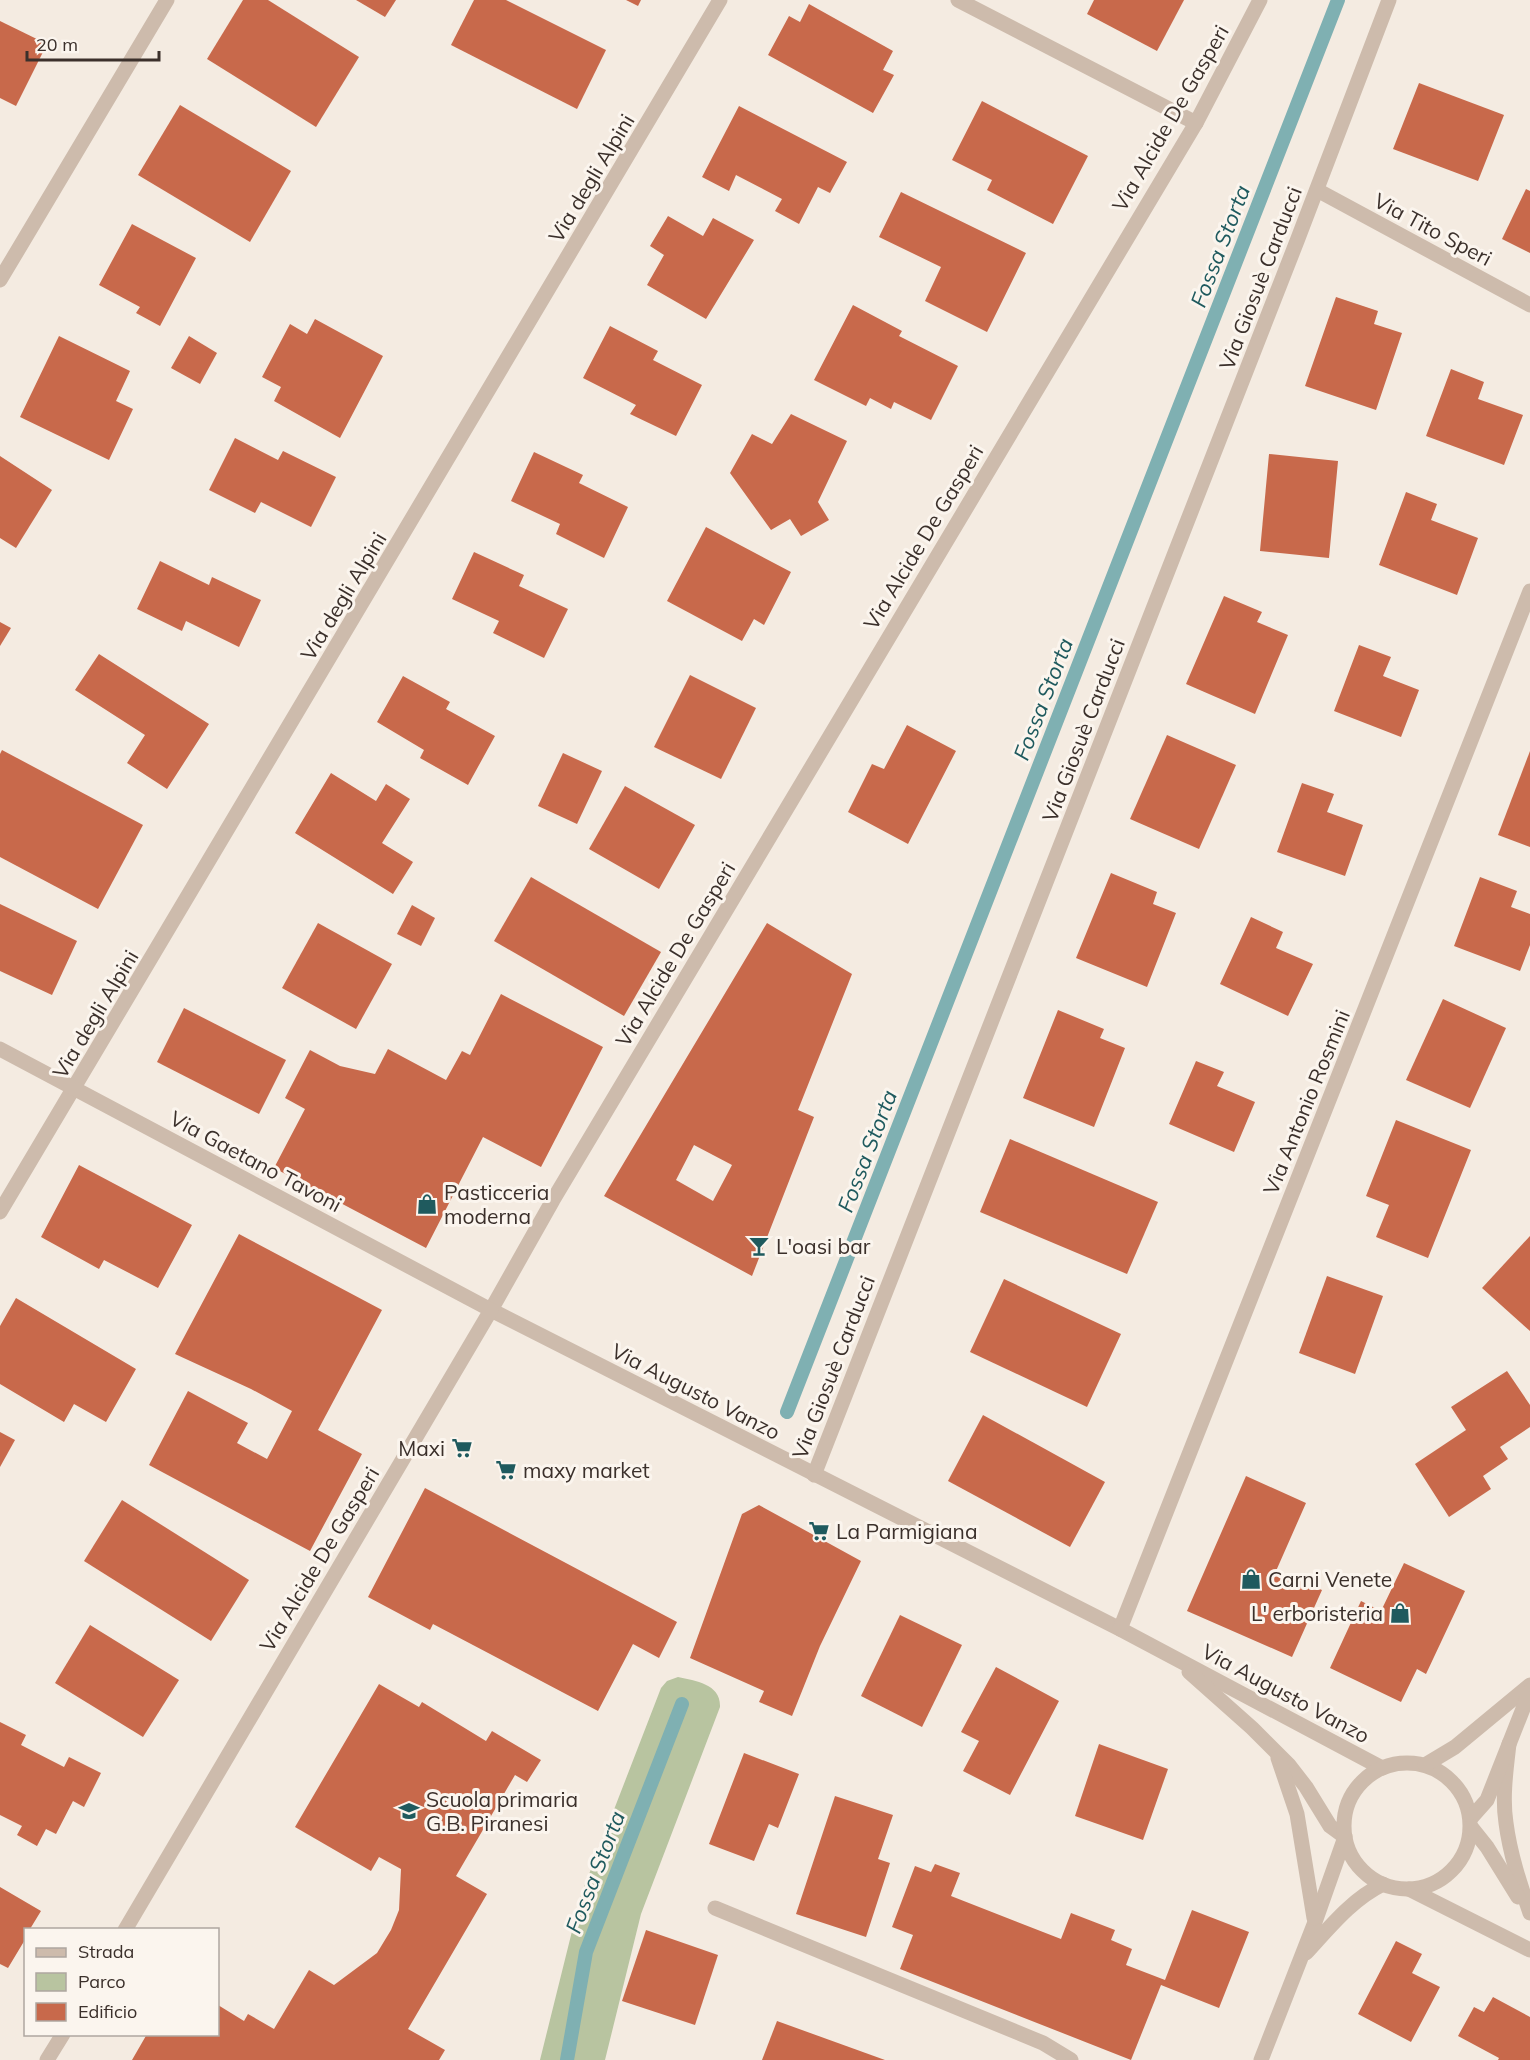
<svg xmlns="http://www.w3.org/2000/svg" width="1530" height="2060" font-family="Mulish,sans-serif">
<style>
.green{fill:#b8c4a0}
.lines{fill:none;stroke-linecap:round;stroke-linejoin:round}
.stream{stroke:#7fb0b2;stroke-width:14}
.building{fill:#c8694b;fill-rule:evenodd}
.minor{stroke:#cdbbac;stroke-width:15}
.tertiary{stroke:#cdbbac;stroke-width:15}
.labels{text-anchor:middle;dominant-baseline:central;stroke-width:6;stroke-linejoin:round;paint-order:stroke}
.street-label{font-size:21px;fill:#3b302b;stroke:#fbf5ee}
.poi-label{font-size:21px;fill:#3b302b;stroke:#fbf5ee;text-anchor:start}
.water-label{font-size:22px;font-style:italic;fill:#1f5a5e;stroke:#fbf5ee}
</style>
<rect width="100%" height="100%" fill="#f4ebe1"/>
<path class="green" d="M678,1677C696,1681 721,1684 720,1707L641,1914L605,2060H540L581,1895L661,1688L667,1681Z"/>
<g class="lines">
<g class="stream">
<path d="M787,1412L1338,0"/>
<path d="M567,2060L586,1952L682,1704"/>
</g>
</g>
<g class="building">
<path d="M243,0H268L359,57L316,127L207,59Z"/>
<path d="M356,0H396L385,17Z"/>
<path d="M474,0H506L606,50L577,109L451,45Z"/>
<path d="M626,0H641L638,6Z"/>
<path d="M1094,0H1184L1157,51L1087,14Z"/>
<path d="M809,4L893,51L883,70L894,75L873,113L768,55L789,16L800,22Z"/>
<path d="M0,21L47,44L16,106L0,98Z"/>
<path d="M1419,83L1504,115L1478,181L1393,149Z"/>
<path d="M982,101L1088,156L1053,224L987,190L992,180L952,160Z"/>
<path d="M180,105L291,171L250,242L138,175Z"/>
<path d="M739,106L847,162L830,193L818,187L799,224L775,211L782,199L736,175L729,191L702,177Z"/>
<path d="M1526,189L1530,191V253L1502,239Z"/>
<path d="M901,192L1026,253L987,332L925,301L941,267L879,237Z"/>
<path d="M668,216L703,236L713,218L754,240L706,319L647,285L664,255L650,246Z"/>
<path d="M132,224L196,258L160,326L136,313L140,307L99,285Z"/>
<path d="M1336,297L1378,311L1374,324L1402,333L1376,410L1305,386Z"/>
<path d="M853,305L902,331L899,336L958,366L931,420L894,402L891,409L870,398L866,406L814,380Z"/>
<path d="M315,319L383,356L340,438L274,401L281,387L262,377L290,324L307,334Z"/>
<path d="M610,326L658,351L653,360L702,385L676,436L630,414L636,405L583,378Z"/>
<path d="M59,336L130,371L116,401L133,409L109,460L20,417Z"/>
<path d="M189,336L217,353L200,384L171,368Z"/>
<path d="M1451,369L1484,382L1478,399L1523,415L1504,465L1426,436Z"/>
<path d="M791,414L847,441L818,502L829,520L801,536L790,519L771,530L730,473L752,434L772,444Z"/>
<path d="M235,438L278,460L283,451L336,477L311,527L261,502L255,513L209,490Z"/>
<path d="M534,452L583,475L579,483L628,507L604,558L556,534L560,524L511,501Z"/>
<path d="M1269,454L1338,461L1329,558L1260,551Z"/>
<path d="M0,456L52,490L16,548L0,538Z"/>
<path d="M1406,492L1437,504L1431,520L1478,538L1457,595L1379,565Z"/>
<path d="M706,527L791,572L764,625L754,619L742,641L667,601Z"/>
<path d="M474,552L524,575L519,586L568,609L544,658L493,633L499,621L452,599Z"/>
<path d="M160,561L209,585L212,577L261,600L239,647L186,621L182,631L137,609Z"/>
<path d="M1224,596L1262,612L1257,622L1288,635L1255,714L1186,684Z"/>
<path d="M0,622L11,628L0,646Z"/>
<path d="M1359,645L1391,657L1383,676L1419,690L1401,737L1334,711Z"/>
<path d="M99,654L209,724L167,789L127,763L145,735L75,690Z"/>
<path d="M690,675L756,708L721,779L654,747Z"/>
<path d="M403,676L450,702L446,709L495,736L468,785L420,758L424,750L377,722Z"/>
<path d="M907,725L956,751L908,844L848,812L872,764L884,769Z"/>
<path d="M1167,735L1236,765L1199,849L1130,819Z"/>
<path d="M2,750L143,825L98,909L0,857V754Z"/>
<path d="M1530,751V847L1498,835Z"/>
<path d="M563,753L602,771L577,824L538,806Z"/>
<path d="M331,773L376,801L386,784L410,799L382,843L413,862L393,894L295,833Z"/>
<path d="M1302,783L1334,794L1327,812L1363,825L1345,876L1277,852Z"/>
<path d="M625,786L695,825L659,889L589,849Z"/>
<path d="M1111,873L1157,892L1153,904L1176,913L1147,987L1076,958Z"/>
<path d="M531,877L661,952L624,1016L494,941Z"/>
<path d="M1480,877L1517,891L1511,907L1530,914V945L1520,971L1454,946Z"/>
<path d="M0,904L77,941L52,995L0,971Z"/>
<path d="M412,905L435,918L421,946L397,934Z"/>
<path d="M1251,917L1283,932L1276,948L1313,964L1288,1016L1220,984Z"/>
<path d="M318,923L392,964L356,1029L282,988Z"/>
<path d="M767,923L852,974L798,1110L814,1117L752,1276L604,1196ZM694,1145L732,1165L713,1201L676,1180Z"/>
<path d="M501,994L603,1047L541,1167L483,1137L426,1248L274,1168L305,1109L285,1098L310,1050L340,1066L375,1074L388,1049L446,1080L462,1051L470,1055Z"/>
<path d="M1443,999L1506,1028L1470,1108L1406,1080Z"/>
<path d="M184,1008L286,1060L259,1114L157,1062Z"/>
<path d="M1058,1010L1104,1029L1100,1038L1125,1048L1094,1127L1023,1098Z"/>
<path d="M1196,1061L1224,1072L1217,1086L1255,1102L1234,1152L1169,1124Z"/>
<path d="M1396,1120L1471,1150L1428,1258L1376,1237L1389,1205L1366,1196Z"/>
<path d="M1010,1139L1158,1202L1127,1274L980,1212Z"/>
<path d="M79,1165L192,1225L158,1288L104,1260L99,1269L41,1237Z"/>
<path d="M239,1234L382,1310L318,1430L362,1454L310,1551L149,1465L188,1391L248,1423L237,1443L267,1459L292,1411L251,1389L175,1354Z"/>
<path d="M1530,1236V1331L1482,1288Z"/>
<path d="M1327,1276L1383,1296L1355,1374L1299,1353Z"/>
<path d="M1004,1279L1121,1334L1087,1407L970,1352Z"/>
<path d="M16,1298L136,1369L106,1422L74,1404L64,1422L0,1384V1326Z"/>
<path d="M1507,1371L1530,1405V1427L1500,1447L1508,1459L1483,1476L1491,1489L1449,1517L1415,1464L1466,1430L1451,1407Z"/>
<path d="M983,1415L1105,1482L1070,1547L948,1481Z"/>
<path d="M0,1432L15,1440L0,1467Z"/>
<path d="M1246,1476L1306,1503L1276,1571L1322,1590L1292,1657L1187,1611Z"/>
<path d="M425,1488L677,1622L659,1658L633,1644L598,1711L433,1624L430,1630L368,1597Z"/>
<path d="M122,1500L249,1580L211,1641L84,1561Z"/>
<path d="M759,1505L861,1561L820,1646L792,1716L759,1702L764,1691L690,1658L742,1514Z"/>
<path d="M1404,1563L1465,1591L1426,1674L1417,1669L1401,1702L1330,1668L1361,1601L1381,1611Z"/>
<path d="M900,1615L962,1645L922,1727L861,1696Z"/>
<path d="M90,1625L179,1680L143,1737L55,1683Z"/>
<path d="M996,1667L1059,1701L1010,1795L963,1771L979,1741L961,1732Z"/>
<path d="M379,1684L419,1707L422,1702L486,1741L492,1731L541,1760L527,1782L515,1775L456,1876L487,1894L408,2029L445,2050L439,2060H132L147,2034H218V2005L244,2021L248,2014L274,2029L309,1970L334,1985L377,1953L391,1930L399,1910L401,1869L379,1857L371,1871L295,1827Z"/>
<path d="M0,1722L26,1735L21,1745L64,1767L69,1757L101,1773L84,1807L73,1801L56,1834L46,1829L37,1846L17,1835L22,1826L0,1815Z"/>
<path d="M1099,1744L1168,1769L1143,1840L1075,1816Z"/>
<path d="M744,1753L799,1774L778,1828L769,1824L754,1861L709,1844Z"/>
<path d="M835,1796L893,1815L878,1859L890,1863L866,1937L796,1914Z"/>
<path d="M935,1864L960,1873L951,1896L1061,1939L1071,1913L1115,1930L1111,1940L1132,1949L1126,1965L1165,1980L1192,1910L1249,1932L1219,2008L1161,1985L1131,2060L900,1969L913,1935L892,1927L915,1866L931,1872Z"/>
<path d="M0,1887L41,1911L30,1929H26V1938L8,1968L0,1964Z"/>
<path d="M646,1930L718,1955L695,2025L622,2001Z"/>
<path d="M1396,1941L1422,1954L1412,1973L1440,1987L1411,2042L1358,2014Z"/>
<path d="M1493,1997L1530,2017V2060H1498L1499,2058L1458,2036L1474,2007L1484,2012Z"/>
<path d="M777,2021L885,2060H762Z"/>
</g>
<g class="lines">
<g class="minor">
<path d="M958,0L1196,123"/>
<path d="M1260,0L1196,123L553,1200L491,1310L1120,1629L1382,1768"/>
<path d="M1317,190L1530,305"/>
<path d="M0,280L167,0"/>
<path d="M0,1212L720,0"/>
<path d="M814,1475L1297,241L1389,0"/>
<path d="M1120,1629L1530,591"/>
<path d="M1189,1672L1252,1728L1289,1765L1306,1787L1330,1826L1345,1837L1315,1922L1261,2060"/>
<path d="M1509,1744C1506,1770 1502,1798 1506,1823C1510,1854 1520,1884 1530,1913"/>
<path d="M1278,1758L1297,1814L1314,1918"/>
<circle cx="1407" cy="1826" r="63"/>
<path d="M1425,1765L1455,1747L1530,1685"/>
<path d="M1471,1818L1487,1800L1530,1691"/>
<path d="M1471,1827L1487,1847L1518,1897"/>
<path d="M1409,1889L1530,1950"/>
<path d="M715,1908L1043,2043L1071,2060"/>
<path d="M1306,1953C1330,1927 1351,1900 1383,1884"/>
</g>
<g class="tertiary">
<path d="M0,1049L491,1310L125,1930"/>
<path d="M47,2060L63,2034"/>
</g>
</g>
<defs>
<g id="shop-bare" transform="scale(1.62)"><path d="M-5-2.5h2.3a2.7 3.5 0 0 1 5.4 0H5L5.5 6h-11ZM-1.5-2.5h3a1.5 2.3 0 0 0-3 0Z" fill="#1f5a5e" stroke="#fbf5ee" stroke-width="2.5" paint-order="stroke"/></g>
<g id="bar-bare" transform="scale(1.62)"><path d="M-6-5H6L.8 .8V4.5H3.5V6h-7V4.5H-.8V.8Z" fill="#1f5a5e" stroke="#fbf5ee" stroke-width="2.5" paint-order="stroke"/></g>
<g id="supermarket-bare" transform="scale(1.62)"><path d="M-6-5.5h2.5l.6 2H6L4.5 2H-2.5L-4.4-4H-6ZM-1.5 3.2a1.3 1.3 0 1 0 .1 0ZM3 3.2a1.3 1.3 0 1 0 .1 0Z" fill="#1f5a5e" stroke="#fbf5ee" stroke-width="2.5" paint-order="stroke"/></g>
<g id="school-bare" transform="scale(1.62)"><path d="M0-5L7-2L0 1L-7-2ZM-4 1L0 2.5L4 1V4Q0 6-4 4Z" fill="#1f5a5e" stroke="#fbf5ee" stroke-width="2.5" paint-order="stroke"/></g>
</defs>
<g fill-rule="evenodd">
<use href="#shop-bare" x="427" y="1204"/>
<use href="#bar-bare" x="759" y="1246"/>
<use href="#supermarket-bare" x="462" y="1448"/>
<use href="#supermarket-bare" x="506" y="1470"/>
<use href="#supermarket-bare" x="819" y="1531"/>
<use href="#shop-bare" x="1251" y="1579"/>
<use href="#shop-bare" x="1400" y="1613"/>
<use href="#school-bare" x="409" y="1811"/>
</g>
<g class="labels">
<g class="street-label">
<text transform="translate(1170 118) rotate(-60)">Via Alcide De Gasperi</text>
<text transform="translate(591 178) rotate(-59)">Via degli Alpini</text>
<text transform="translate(1433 229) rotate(28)">Via Tito Speri</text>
<text transform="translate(1260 278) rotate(-69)">Via Giosuè Carducci</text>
<text transform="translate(923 537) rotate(-59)">Via Alcide De Gasperi</text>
<text transform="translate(343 596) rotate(-59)">Via degli Alpini</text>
<text transform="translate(1083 730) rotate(-69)">Via Giosuè Carducci</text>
<text transform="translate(675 954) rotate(-59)">Via Alcide De Gasperi</text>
<text transform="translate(95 1014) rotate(-59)">Via degli Alpini</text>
<text transform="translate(1306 1102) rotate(-68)">Via Antonio Rosmini</text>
<text transform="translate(256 1161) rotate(28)">Via Gaetano Tavoni</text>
<text transform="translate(833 1367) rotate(-69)">Via Giosuè Carducci</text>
<text transform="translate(696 1391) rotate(27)">Via Augusto Vanzo</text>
<text transform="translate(319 1559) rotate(-59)">Via Alcide De Gasperi</text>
<text transform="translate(1286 1693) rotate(28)">Via Augusto Vanzo</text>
</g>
<g class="poi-label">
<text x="444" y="1192">Pasticceria<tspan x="444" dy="24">moderna</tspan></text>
<text x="776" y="1246">L'oasi bar</text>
<text x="445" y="1448" text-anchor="end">Maxi</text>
<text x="523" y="1470">maxy market</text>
<text x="836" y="1531">La Parmigiana</text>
<text x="1268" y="1579">Carni Venete</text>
<text x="1383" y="1613" text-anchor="end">L' erboristeria</text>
<text x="426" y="1799">Scuola primaria<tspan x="426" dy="24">G.B. Piranesi</tspan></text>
</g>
<g class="water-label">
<text transform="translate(1220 246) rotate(-69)">Fossa Storta</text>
<text transform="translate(1043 699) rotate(-69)">Fossa Storta</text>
<text transform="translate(867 1151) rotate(-69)">Fossa Storta</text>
<text transform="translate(595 1872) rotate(-69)">Fossa Storta</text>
</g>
</g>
<rect x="24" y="1928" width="195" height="108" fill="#fbf5ee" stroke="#aea6a0" stroke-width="1.5"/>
<rect x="36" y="1948" width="30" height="9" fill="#cdbbac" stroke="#aea6a0" stroke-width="1.5"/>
<text x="78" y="1958" font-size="18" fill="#3b302b">Strada</text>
<rect x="36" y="1973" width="30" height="18" fill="#b8c4a0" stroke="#aea6a0" stroke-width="1.5"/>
<text x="78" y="1988" font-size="18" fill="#3b302b">Parco</text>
<rect x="36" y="2003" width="30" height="18" fill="#c8694b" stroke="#aea6a0" stroke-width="1.5"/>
<text x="78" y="2018" font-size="18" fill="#3b302b">Edificio</text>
<path d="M27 51v9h132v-9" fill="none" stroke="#3b302b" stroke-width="3"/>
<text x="36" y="51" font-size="18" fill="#3b302b" stroke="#fbf5ee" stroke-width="4.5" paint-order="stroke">20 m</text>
</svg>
